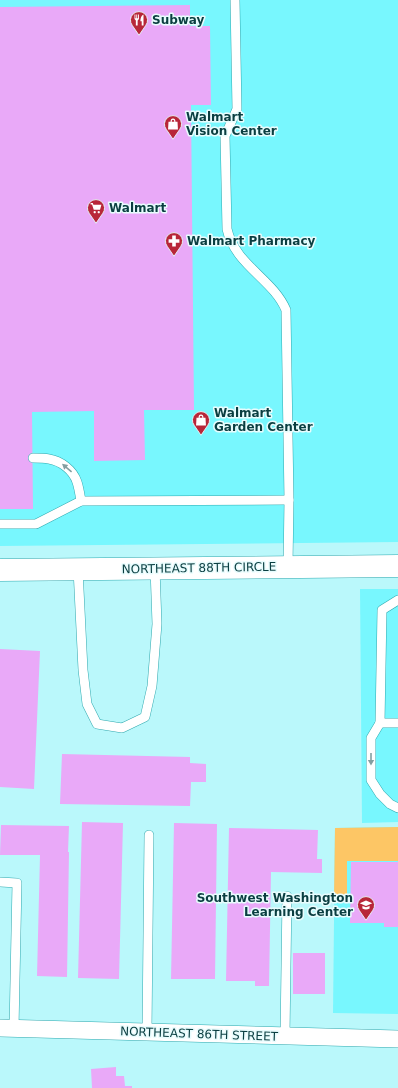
<svg xmlns="http://www.w3.org/2000/svg" width="398" height="1088" font-family="'DejaVu Sans',sans-serif">
<style>
.built{fill:#78f7fe}
.green{fill:#fdc665}
.building{fill:#e9a9f8}
.lines{fill:none;stroke-linecap:round;stroke-linejoin:round}
.lane-casing{stroke:#2ea9af;stroke-width:10}
.street-casing{stroke:#2ea9af;stroke-width:18}
.secondary-casing{stroke:#2ea9af;stroke-width:23}
.lane{stroke:#fff;stroke-width:9}
.street{stroke:#fff;stroke-width:17}
.secondary{stroke:#fff;stroke-width:22}
.oneway{fill:#849ea0}
.labels{text-anchor:middle;dominant-baseline:central;stroke-width:3;stroke-linejoin:round;paint-order:stroke}
.poi-label{font-size:12px;font-weight:bold;fill:#0a3e41;stroke:#e8fcfd;text-anchor:start}
.street-label{font-size:12px;fill:#0a3e41;stroke:#e8fcfd}
</style>
<rect width="100%" height="100%" fill="#baf8fb"/>
<g class="built">
<path d="M0,0H398V542L0,546Z"/>
<path d="M360,589H398V822L362,823Z"/>
<path d="M398,827V1014L333,1013L335,828Z"/>
</g>
<path class="green" d="M398,827V861H347V898L334,897L335,828Z"/>
<g class="building">
<path d="M190,5V26H210L211,105H191L194,410H144L145,460L94,461V411L32,412L33,509H0V7Z"/>
<path d="M0,649L40,651L34,789L0,787Z"/>
<path d="M62,754L190,757V763L206,764V782H191L190,806L60,804Z"/>
<path d="M82,822L123,823L119,979L78,978Z"/>
<path d="M174,823L217,824L215,979H171Z"/>
<path d="M1,825L69,826L68,852H69L67,977L37,976L40,855H0Z"/>
<path d="M229,828L318,830L317,859H322V873L271,872L269,986H255V981H226Z"/>
<path d="M351,862H398V927H384V923H350Z"/>
<rect x="293" y="953" width="32" height="41"/>
<path d="M116,1067V1076H124L125,1086H132V1088H92L91,1069Z"/>
</g>
<g class="lines">
<g class="lane-casing">
<g id="lane">
<path d="M235,0L237,109L225,136L227,229C235,265 273,279 286,310L289,500L288,567"/>
<path d="M33,458C38,458 44,458 49,459C61,461 73,470 77,482C79,488 80,495 81,501"/>
<path d="M0,524H36L81,501L289,500"/>
<path d="M78,569L83,670L87,704L97,724L122,728L145,717L152,686L157,624L155,568"/>
<path d="M398,600L382,610L380,723H398"/>
<path d="M380,723L371,738V780L380,794L390,804L398,808"/>
<path d="M0,882L17,883L14,1029"/>
<path d="M147,1032L149,835"/>
<path d="M285,1036L287,896"/>
</g>
</g>
<g class="street-casing">
<path id="street" d="M0,1028L398,1039"/>
</g>
<g class="secondary-casing">
<path id="secondary" d="M0,570L398,566"/>
</g>
<use href="#lane" class="lane"/>
<use href="#street" class="street"/>
<use href="#secondary" class="secondary"/>
</g>
<defs><path id="oneway-solid" d="M-6-.8H1V-3.2L6.5 0L1 3.2V.8H-6Z"/></defs>
<g class="oneway">
<use href="#oneway-solid" transform="translate(67 468) rotate(-140)"/>
<use href="#oneway-solid" transform="translate(371 759) rotate(90)"/>
</g>
<defs>
<g id="restaurant-pin" transform="scale(0.9)"><path d="M0 17L-7.5 6A9.5 9.5 0 1 1 7.5 6Z" fill="#b82639" stroke="#e8fcfd"/><path d="M-5-6h1v4h1v-4h1v4h1v-4h1v5L-1.5 .5V6h-2V.5L-5-1ZM5-6V6H3V1.5H1.5Q1.5-4 5-6Z" fill="#fff"/></g>
<g id="shop-pin" transform="scale(0.9)"><path d="M0 17L-7.5 6A9.5 9.5 0 1 1 7.5 6Z" fill="#b82639" stroke="#e8fcfd"/><path d="M-5-2.5h2.3a2.7 3.5 0 0 1 5.4 0H5L5.5 6h-11ZM-1.5-2.5h3a1.5 2.3 0 0 0-3 0Z" fill="#fff"/></g>
<g id="supermarket-pin" transform="scale(0.9)"><path d="M0 17L-7.5 6A9.5 9.5 0 1 1 7.5 6Z" fill="#b82639" stroke="#e8fcfd"/><path d="M-6-5.5h2.5l.6 2H6L4.5 2H-2.5L-4.4-4H-6ZM-1.5 3.2a1.3 1.3 0 1 0 .1 0ZM3 3.2a1.3 1.3 0 1 0 .1 0Z" fill="#fff"/></g>
<g id="pharmacy-pin" transform="scale(0.9)"><path d="M0 17L-7.5 6A9.5 9.5 0 1 1 7.5 6Z" fill="#b82639" stroke="#e8fcfd"/><path d="M-2-6h4v4h4v4h-4v4h-4v-4h-4v-4h4Z" fill="#fff"/></g>
<g id="school-pin" transform="scale(0.9)"><path d="M0 17L-7.5 6A9.5 9.5 0 1 1 7.5 6Z" fill="#b82639" stroke="#e8fcfd"/><path d="M0-5L7-2L0 1L-7-2ZM-4 1L0 2.5L4 1V4Q0 6-4 4Z" fill="#fff"/></g>
</defs>
<g fill-rule="evenodd">
<use href="#restaurant-pin" x="139" y="20"/>
<use href="#shop-pin" x="173" y="124"/>
<use href="#supermarket-pin" x="96" y="208"/>
<use href="#pharmacy-pin" x="174" y="241"/>
<use href="#shop-pin" x="201" y="420"/>
<use href="#school-pin" x="366" y="905"/>
</g>
<g class="labels">
<g class="poi-label">
<text x="152" y="20">Subway</text>
<text x="186" y="117">Walmart<tspan x="186" dy="14">Vision Center</tspan></text>
<text x="109" y="208">Walmart</text>
<text x="187" y="241">Walmart Pharmacy</text>
<text x="214" y="413">Walmart<tspan x="214" dy="14">Garden Center</tspan></text>
<text x="353" y="898" text-anchor="end">Southwest Washington<tspan x="353" dy="14">Learning Center</tspan></text>
</g>
<g class="street-label">
<text transform="translate(199 568) rotate(-1)">NORTHEAST 88TH CIRCLE</text>
<text transform="translate(199 1034) rotate(2)">NORTHEAST 86TH STREET</text>
</g>
</g>
</svg>
